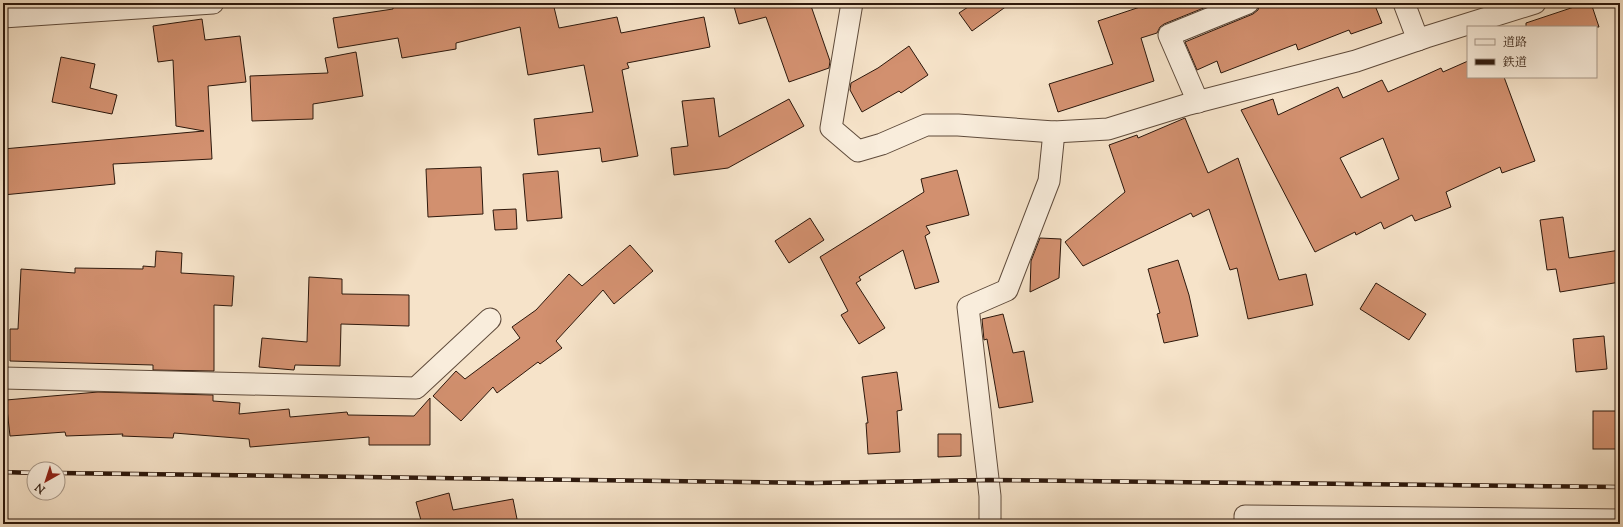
<svg xmlns="http://www.w3.org/2000/svg" width="1623" height="527" font-family="'Sorts Mill Goudy','Noto Serif JP',serif">
<style>
.building{fill:#d2906f;stroke:#2d180c;fill-rule:evenodd}
.lines{fill:none;stroke-linecap:round;stroke-linejoin:round}
.street-casing{stroke:#5f4b3b;stroke-width:23}
.street{stroke:#f9eddc;stroke-width:21}
.rail-casing{stroke:#2d180c;stroke-width:4.5}
.rail{stroke:#f9eddc;stroke-width:3;stroke-dasharray:9;stroke-linecap:butt}
</style>
<rect width="100%" height="100%" fill="#f6e3c9"/>
<filter id="stains"><feTurbulence type="fractalNoise" baseFrequency=".005" numOctaves="4"/><feColorMatrix values="0 0 0 0 .2 0 0 0 0 .09 0 0 0 0 .02 0 0 0 .5 -.17"/></filter>
<radialGradient id="worn" r=".72"><stop offset=".6" stop-color="#630" stop-opacity="0"/><stop offset="1" stop-color="#630" stop-opacity=".3"/></radialGradient>
<g class="building">
<path d="M407,3H553L559,28L617,17L621,33L704,17L710,47L627,63L629,68L622,70L638,156L602,162L600,148L538,155L534,119L593,112L584,65L528,75L520,27L456,43V49L402,58L398,38L338,48L333,18L393,9V5Z"/>
<path d="M733,3H810L830,61L829,68L789,82L766,17L739,24Z"/>
<path d="M974,3H1011L972,31L959,13Z"/>
<path d="M1152,3H1216L1164,24L1160,27L1157,33L1141,38L1154,81L1058,112L1049,84L1113,64L1098,21Z"/>
<path d="M1260,3H1374L1382,23L1351,34L1349,30L1298,50L1296,44L1221,73L1217,61L1197,70L1185,42L1253,14L1258,10Z"/>
<path d="M1586,3H1591L1599,27H1526V23Z"/>
<path d="M202,19L205,40L240,36L246,82L208,86L212,159L113,164L115,184L3,195V149L204,131L176,126L173,60L158,62L153,26Z"/>
<path d="M909,46L928,75L901,93L899,91L862,112L850,90L851,83L878,68Z"/>
<path d="M356,52L363,96L313,104V119L252,121L250,76L328,73L325,58Z"/>
<path d="M61,57L95,64L90,88L117,95L112,114L52,102Z"/>
<path d="M1468,61V77H1504L1535,161L1502,173L1500,167L1446,192L1451,207L1415,221L1412,215L1384,229L1381,222L1356,235L1355,232L1315,252L1241,110L1273,99L1278,115L1338,87L1343,98L1382,80L1388,92L1441,68L1443,72ZM1383,138L1399,179L1361,198L1340,158Z"/>
<path d="M714,98L719,137L789,99L804,126L728,168L674,175L671,148L688,146L682,101Z"/>
<path d="M1185,118L1208,173L1238,158L1279,280L1306,274L1313,305L1248,319L1237,268L1230,270L1209,209L1193,217L1191,213L1083,266L1065,242L1125,192L1109,145L1137,135L1138,138Z"/>
<path d="M481,167L483,214L428,217L426,169Z"/>
<path d="M957,170L969,215L926,226L930,233L925,236L939,282L915,289L903,250L859,277L861,280L856,283L885,328L859,344L841,315L848,311L820,257L924,192L921,179Z"/>
<path d="M558,171L562,218L527,221L523,174Z"/>
<path d="M516,209L517,229L495,230L493,210Z"/>
<path d="M1563,217L1569,258L1620,250V282L1560,292L1556,269L1547,270L1540,220Z"/>
<path d="M810,218L824,240L789,263L775,241Z"/>
<path d="M1040,238L1061,239L1059,278L1030,292L1031,261Z"/>
<path d="M630,245L653,271L614,304L603,290L556,341L562,348L540,364L538,362L497,393L493,387L461,421L433,396L456,371L465,379L520,338L512,327L536,310L569,274L582,286Z"/>
<path d="M156,251L182,253L181,273L234,276L232,306L214,305V371L153,370V365L10,361V329H18L21,269L75,273V268L143,269V266L155,267Z"/>
<path d="M1178,260L1189,295L1198,336L1164,343L1157,314L1160,313L1148,269Z"/>
<path d="M309,277L342,279V294L409,295V326L341,324L340,366L295,365L294,370L259,367L262,338L307,342Z"/>
<path d="M1376,283L1426,314L1409,340L1360,309Z"/>
<path d="M1003,314L1013,353L1024,351L1033,402L999,408L987,339L984,340L982,319Z"/>
<path d="M1604,336L1607,369L1576,372L1573,339Z"/>
<path d="M897,372L902,410L897,411L900,452L868,454L866,423H868L862,377Z"/>
<path d="M98,392L213,395V401L240,403L239,414L289,409L290,417L347,412L348,415L414,416L430,398V445H369V437L250,447L249,439L174,433L173,438L122,436L123,434L66,436L65,432L10,436L6,400Z"/>
<rect x="1593" y="411" width="27" height="38"/>
<path d="M938,434H961V456L938,457Z"/>
<path d="M449,493L453,510L513,499L518,524H422L416,502Z"/>
</g>
<g class="lines">
<g class="street-casing">
<g id="street">
<path d="M852,3L831,128L858,151L882,144L926,125H958L1054,132L1108,129L1189,104L1356,61L1426,37L1535,3"/>
<path d="M1404,3L1418,40"/>
<path d="M3,17L213,3"/>
<path d="M1198,102L1169,35L1248,3"/>
<path d="M3,378L416,388L490,319"/>
<path d="M990,524V496L968,307L1007,290L1049,181L1054,132"/>
<path d="M1245,524V516L1620,520"/>
</g>
</g>
<use href="#street" class="street"/>
<g class="rail-casing">
<g id="rail">
<path d="M3,472L34,473"/>
<path d="M58,473L813,483L989,480L1620,487"/>
</g>
</g>
<use href="#rail" class="rail"/>
</g>
<rect width="1623" height="527" fill="none" stroke="#f6e3c9" stroke-width="16"/>
<rect x="4" y="4" width="1615" height="519" fill="none" stroke="#2d180c" stroke-width="2"/>
<rect x="8" y="8" width="1607" height="511" fill="none" stroke="#2d180c"/>
<rect x="1467" y="26" width="130" height="52" fill="#f9eddc" stroke="#a79889"/>
<rect x="1475" y="39" width="20" height="6" fill="#f9eddc" stroke="#a79889"/>
<text x="1503" y="46" font-size="12" fill="#2d180c">道路</text>
<rect x="1475" y="59" width="20" height="6" fill="#2d180c" stroke="#a79889"/>
<text x="1503" y="66" font-size="12" fill="#2d180c">鉄道</text>
<g transform="translate(46 481) rotate(219)"><circle r="19" fill="#f9eddc" stroke="#a79889"/>
<path d="M0-3L7 15L0 10L-7 15Z" fill="#8f2418"/>
<text y="-6" font-size="11" font-weight="bold" text-anchor="middle" fill="#2d180c">N</text>
</g>
<rect width="100%" height="100%" filter="url(#stains)"/>
<rect width="100%" height="100%" fill="url(#worn)"/>
</svg>
